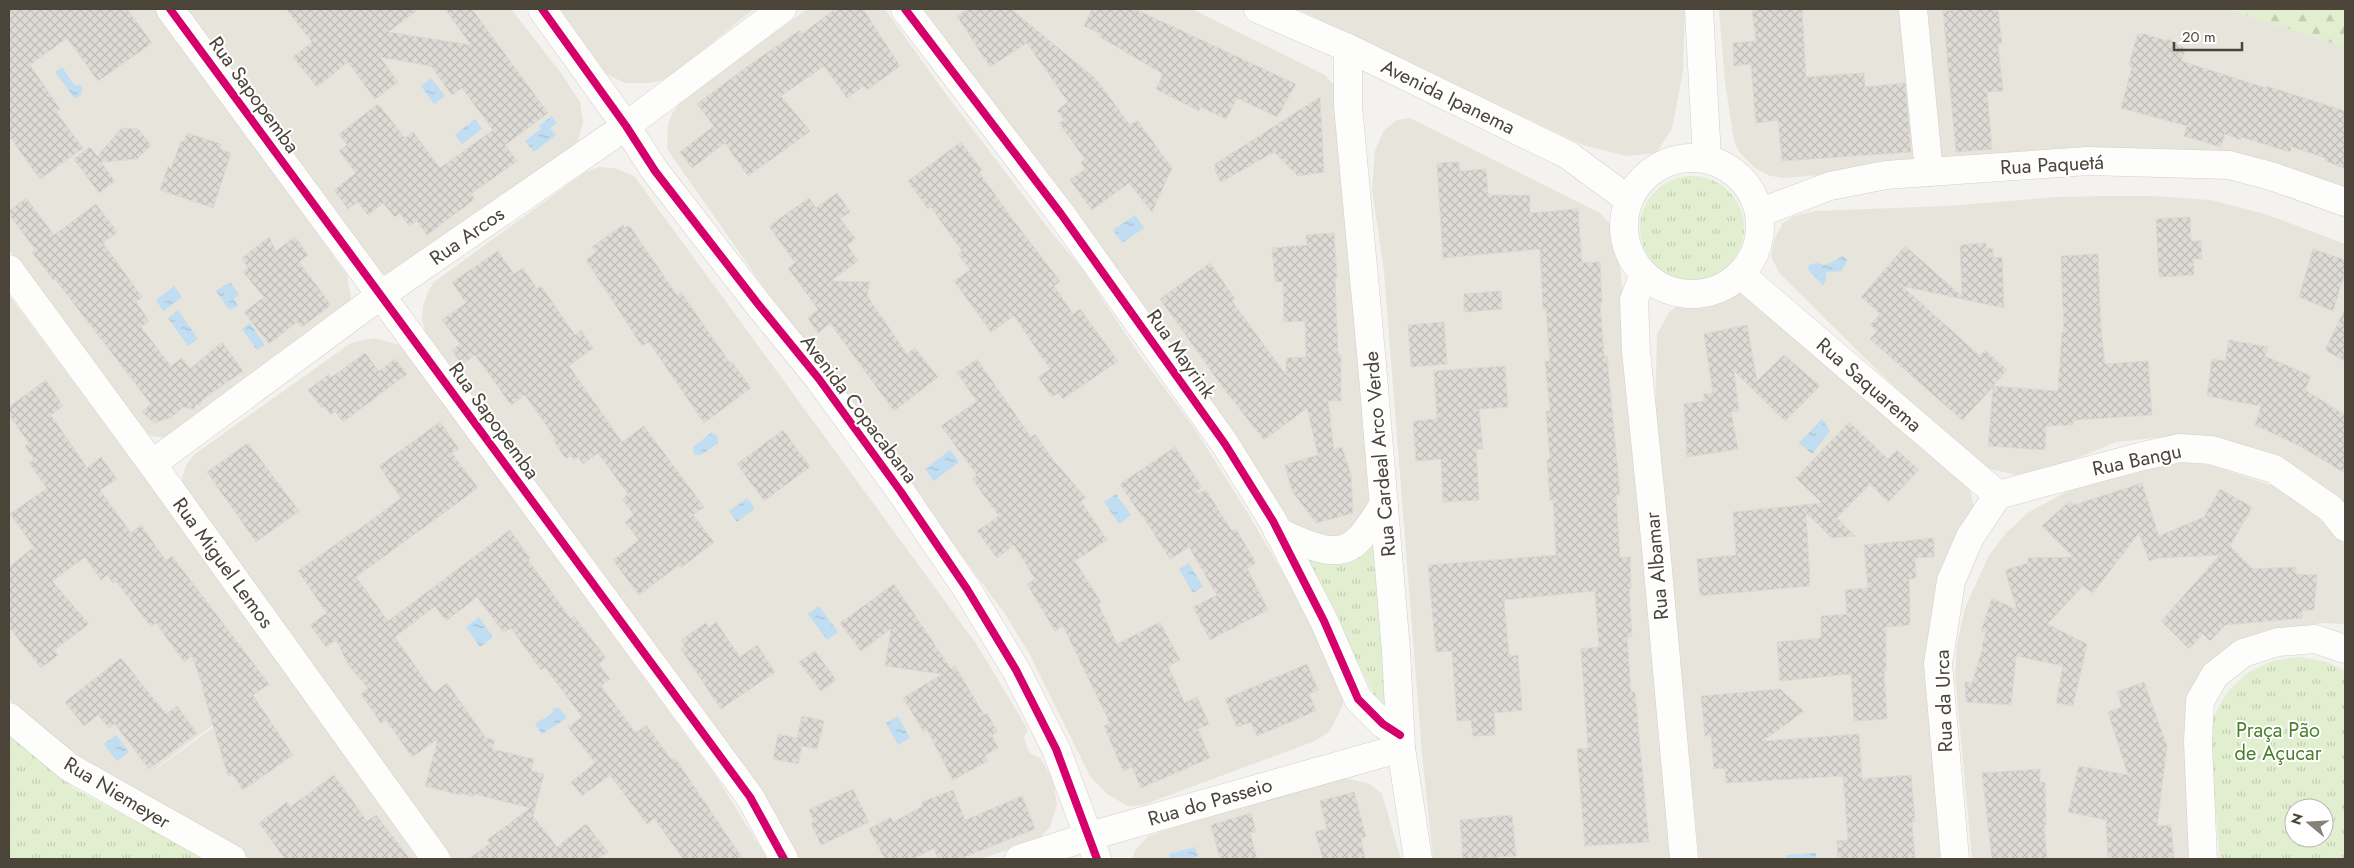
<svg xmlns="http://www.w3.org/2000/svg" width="2354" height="868" font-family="Jost,sans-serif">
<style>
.residential{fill:#e7e4dc;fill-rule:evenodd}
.grass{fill:url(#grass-tufts);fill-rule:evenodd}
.forest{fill:url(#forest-firs)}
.water{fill:url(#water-ripples)}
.building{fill:url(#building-cross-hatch);stroke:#dcd9d4}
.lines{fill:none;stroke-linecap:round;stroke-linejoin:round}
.minor-casing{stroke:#d2d0cb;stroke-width:29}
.minor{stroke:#fdfdfc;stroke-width:28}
.cycleway-casing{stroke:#fff;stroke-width:11}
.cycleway{stroke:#d6006c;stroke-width:8}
.labels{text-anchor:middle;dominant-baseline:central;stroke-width:4;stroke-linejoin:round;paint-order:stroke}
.street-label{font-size:20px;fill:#4b4439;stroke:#fff}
.park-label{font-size:20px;fill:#4a7f2a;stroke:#fff}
</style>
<defs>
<pattern id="grass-tufts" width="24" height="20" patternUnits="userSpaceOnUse" patternTransform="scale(1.25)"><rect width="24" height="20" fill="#e1eecf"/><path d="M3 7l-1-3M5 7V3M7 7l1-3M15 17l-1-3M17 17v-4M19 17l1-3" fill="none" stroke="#c3cdb2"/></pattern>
<pattern id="forest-firs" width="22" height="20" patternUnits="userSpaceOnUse" patternTransform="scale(1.25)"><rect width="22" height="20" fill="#e1eecf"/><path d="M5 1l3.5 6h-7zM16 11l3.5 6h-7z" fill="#c3cdb2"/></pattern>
<pattern id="water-ripples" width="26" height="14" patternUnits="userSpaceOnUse" patternTransform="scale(1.25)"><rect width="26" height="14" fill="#c0ddf1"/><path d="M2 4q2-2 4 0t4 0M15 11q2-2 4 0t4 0" fill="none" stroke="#a6bfcf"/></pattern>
<pattern id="building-cross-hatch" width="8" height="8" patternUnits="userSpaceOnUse" patternTransform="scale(1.25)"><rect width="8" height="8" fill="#dedbd6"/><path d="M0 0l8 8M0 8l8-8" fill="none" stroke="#c0bdb8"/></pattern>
</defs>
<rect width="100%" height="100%" fill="#f4f2ee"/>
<g class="residential">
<path d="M9,9H156L347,275L351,298L348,309L168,438L151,436L139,427L9,249Z"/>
<path d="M185,9H511L561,73L580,102L583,123L579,138L572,149L386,275L377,270Z"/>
<path d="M560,9H754L665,80L648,83H625L606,74Z"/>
<path d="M807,9H885L945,93L1052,233L1083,270L1137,351L1195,429L1249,515L1300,602L1343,691V705L1330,731L1315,741L1143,805L1128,806L1107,794L1090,776L1029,653L1005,614L760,282L667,149L668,124L673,112L681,102Z"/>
<path d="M923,9H1192L1325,75L1334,85L1340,93L1370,435V505L1343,544L1295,529L1256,468Z"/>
<path d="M1297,9H1685L1683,71L1672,129L1656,153L1626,156L1583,145Z"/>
<path d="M1719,9H1905L1921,166L1785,178L1770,176L1754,167L1740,153L1734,141L1725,82Z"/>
<path d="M1916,9H2228L2345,47V194L2239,161L1932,168Z"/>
<path d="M1410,118L1600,213L1612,226L1618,243L1675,859H1433L1422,754L1384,272L1372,189L1375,151L1384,130L1397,120Z"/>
<path d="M598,167L614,168L634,176L977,645L1028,730L1024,737L1027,748L1031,754L1040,758L1053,779L1057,805L1050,827L1039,839L981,859H796L426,335L422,320L423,306L428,292L434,282L584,173Z"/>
<path d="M2104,196H2152L2211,200L2268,215L2345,244V511L2198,436L2162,437L2116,442L2049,470L2018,475L1989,469L1965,454L1880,373L1779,273L1771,256L1774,240L1783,223L1794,216L1816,211L1945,206L2058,197Z"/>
<path d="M1743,292L1844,376L1970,490L1974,509L1945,579L1946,859H1699L1683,694L1676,647L1655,413L1657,334L1670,311L1685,301Z"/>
<path d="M9,295L137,467L422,859H251L129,788L78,755L33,722L9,700ZM256,696L156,769H155L201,734Z"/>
<path d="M374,338L400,345L419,369L715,775L768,859H453L183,493L182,477L187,464L195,454L351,343Z"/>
<path d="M2178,459L2213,466L2274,486L2303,504L2341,539L2345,547V624L2321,623L2272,632L2190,699L2184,750L2193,859H1972L1955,675L1957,644L1965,608L1989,555L2007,532L2029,512L2066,492L2108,477Z"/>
<path d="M1345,778L1370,784L1382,794L1401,859H1132L1135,850L1148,836L1256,801Z"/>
</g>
<g class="grass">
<circle cx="1692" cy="228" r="52"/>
<path d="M1375,529L1392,709L1382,712L1303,549Z"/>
<path d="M2300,657L2327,662L2345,671V859H2220L2209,743L2214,716L2227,692L2247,673L2272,661ZM2294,808H2324V838H2294Z"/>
<path d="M9,731L73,788L206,859H9Z"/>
</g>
<path class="forest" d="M2228,9H2345V47Z"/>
<g class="water">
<path d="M62,67L75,86L79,84L82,86L81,95L75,99L55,72Z"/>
<path d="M431,78L445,96L434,104L421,86Z"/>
<path d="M552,116L557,123L550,128L556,135L534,152L525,141L541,129L539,126Z"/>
<path d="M475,119L482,129L462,144L455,135Z"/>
<path d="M1135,215L1144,228L1122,243L1113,230Z"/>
<path d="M1843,256L1847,260L1842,271L1826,272V280L1823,285L1808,270L1809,265L1816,263L1826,265Z"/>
<path d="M230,282L239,294L234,299L238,306L229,310L216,291Z"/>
<path d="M174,286L182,297L163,311L156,300Z"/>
<path d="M178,310L198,339L188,346L168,318Z"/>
<path d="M250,323L265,345L257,350L242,329Z"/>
<path d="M1822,419L1830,431L1812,454L1799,443Z"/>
<path d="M711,433L717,435L718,443L701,455L694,454L693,447Z"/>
<path d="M950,450L959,462L934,481L925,469Z"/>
<path d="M1116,494L1131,515L1119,524L1104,502Z"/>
<path d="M747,498L755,508L737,522L729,511Z"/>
<path d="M1189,563L1203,587L1193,593L1179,569Z"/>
<path d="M819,606L838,632L827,640L808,614Z"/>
<path d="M479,617L493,637L480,647L466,627Z"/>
<path d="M554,708H559L567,718L542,734L535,724L551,714Z"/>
<path d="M898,716L910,738L898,745L886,723Z"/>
<path d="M116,735L129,752L117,761L104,744Z"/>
<path d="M1195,847L1198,857L1170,859L1169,854Z"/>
<path d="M1816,853V859H1786V855Z"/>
</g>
<g class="building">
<path d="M9,9H127L152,43L98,81L67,38L30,65L60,109L56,112L83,148L40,179L9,136Z"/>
<path d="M286,9H419L388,32L471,45L445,9H472L548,113L505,145L517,161L471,194L475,199L427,235L417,221L409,226L400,213L395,217L383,203L368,215L358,202L348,209L334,190L356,173L339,151L347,145L339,134L378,104L405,138L413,132L440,168L493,130L462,88L452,95L431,66L380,57L398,82L375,99L348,62L317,87L293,57L312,42Z"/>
<path d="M835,9H863L900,66L867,90L864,86L847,98L824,66L781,96L810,131L793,144L748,176L725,143L692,168L680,152L714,126L697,104L752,63L800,30L802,34Z"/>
<path d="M968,9H1011L1096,79L1130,125L1137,120L1172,168L1152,212L1129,183L1092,210L1070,180L1085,169L1081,162L1085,159L1059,123L1064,120L1057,111L1068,102L1027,43L990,67L957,16Z"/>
<path d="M1092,9H1135L1296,84L1277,117L1237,98L1226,119L1201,107L1199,111L1156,89L1163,74L1100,37L1101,34L1084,26Z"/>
<path d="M1752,9H1802L1806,77L1864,73L1865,87L1905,83L1911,152L1782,161L1778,120L1756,123L1751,64L1734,66L1733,43L1756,41Z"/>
<path d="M1963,9H1998L2002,44H1998L2003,91L1987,92L1992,149L1956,152L1943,11Z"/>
<path d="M2145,34L2167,41L2168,39L2186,49L2181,61L2266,88L2267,86L2345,111V168L2325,161L2326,158L2292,147L2290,152L2241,137V140L2225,134L2221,147L2184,136L2187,126L2121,108L2132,67L2129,65L2137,35Z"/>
<path d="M1320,97L1324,172L1298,176L1274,152L1221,182L1215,171V164Z"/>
<path d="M122,128L138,129L151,145L137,159L101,162L115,181L99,193L74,159L90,147L97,156Z"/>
<path d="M187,133L221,144L220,149L231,153L213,208L160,190L168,166L171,169L181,141L184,142Z"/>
<path d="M961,142L982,170L979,172L1010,216L1060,281L1054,286L1073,314L1080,309L1118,361L1063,399L1058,393L1052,397L1038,377L1050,369L1014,316L991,332L954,281L970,270L958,254L962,251L931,207L928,209L908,181Z"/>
<path d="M1459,162L1460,171L1486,169L1488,195H1530V213L1578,209L1582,263L1600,262L1602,302L1600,303L1604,356H1607L1620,495H1616L1620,558L1630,557L1631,589H1629L1632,637H1627L1631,692H1635L1649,842L1585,846L1577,749L1588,748L1581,649L1599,647L1595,591L1504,600L1509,656L1518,655L1522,710L1494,713L1495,735L1473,736L1471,720L1457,721L1452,651L1436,652L1428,565L1556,555L1553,500H1550L1547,459H1550L1546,411H1550L1545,361H1550L1546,309H1543L1540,249L1443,258L1437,163Z"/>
<path d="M837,193L850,212L840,219L856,239L847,245L858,261L831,281L870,282L867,296L907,354L915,348L938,377L894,411L830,323L818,333L808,318L818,309L788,268L795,263L769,226L809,198L816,208Z"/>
<path d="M26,198L54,235L96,204L117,232L103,243L142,297L136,302L149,321L141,327L171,366L182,358L190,369L222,342L243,371L202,400L200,405L196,404L194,409L183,407L172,417L154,423L142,412L151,404L55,279L53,280L32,252L35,249L9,214V211Z"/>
<path d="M2190,217L2191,241H2201L2202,259H2193L2194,275L2159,277L2156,219Z"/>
<path d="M623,225L625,228L629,225L677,295L681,292L730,363L732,362L751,388L704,423L649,342L642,346L586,260L596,252L592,247Z"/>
<path d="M1334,233L1337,278H1335L1338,355H1341V401H1328L1334,450L1342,447L1351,475L1353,513L1316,523L1292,491L1285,465L1318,455L1307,408L1264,440L1224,389L1160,299L1210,263L1235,299L1232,301L1286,375V358L1306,357L1305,321L1284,322L1283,282H1275L1272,248L1307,245L1306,235Z"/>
<path d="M269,237L276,251L295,237L308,255L299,262L331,305L302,327L297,322L269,344L244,312L264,297L243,272L248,268L242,258Z"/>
<path d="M1986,243V249L1993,248V258L2002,257L2004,308L1902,286L1980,356L1985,350L2007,370L1993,386L2058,391L2062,332H2064L2061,256L2098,254L2101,330L2105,364L2148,361L2152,415L2073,420V425L2046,426L2045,450L1988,446L1993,387L1962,420L1870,339L1877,331L1870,325L1880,314L1861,297L1905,246L1962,296L1960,245Z"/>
<path d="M2313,249L2345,260V272L2333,311L2299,297Z"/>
<path d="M498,251L514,274L523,268L537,289L541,286L575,335L581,330L593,348L569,366L622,442L644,426L704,507L693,515L714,542L681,568L679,565L639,595L613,560L639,540L625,522L634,515L622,499L628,494L598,453L583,464L578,457L574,460L571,455L566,459L553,440L555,438L525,395L511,405L475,355L462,365L452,350L460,344L442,320L466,303L452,282Z"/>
<path d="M1501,291L1502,309L1464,312V294Z"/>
<path d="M2345,309V361L2325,350Z"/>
<path d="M1444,322L1447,364L1411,367L1408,325Z"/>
<path d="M1747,325L1757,381L1784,355L1820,386L1785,421L1734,371L1739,411L1731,412L1738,449L1687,457L1684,404L1704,401V394L1713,393L1704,334Z"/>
<path d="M2229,340L2268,347L2265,356L2311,376L2305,390L2345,415V473L2298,445L2255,425L2261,406L2207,396L2212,359L2225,361Z"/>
<path d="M365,353L379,371L395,359L407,374L343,422L335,411L331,415L324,406L322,408L308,390L329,374L332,377Z"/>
<path d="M977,359L1031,437L1035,434L1054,461L1086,498L1081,501L1107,540L1075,561L1101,602L1098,604L1117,644L1160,622L1180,660L1168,666L1185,703L1197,697L1209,724L1198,729L1210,758L1141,788L1132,767L1123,771L1104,726L1110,723L1063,626L1055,631L1027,584L1035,579L1014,545L997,558L977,531L999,516L972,479L977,475L941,426L977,401L957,373Z"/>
<path d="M1505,366L1508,407L1479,409L1483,449H1476L1479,500L1443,502L1441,459L1416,461L1413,421L1437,419L1434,371Z"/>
<path d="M46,380L63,406L51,415L87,468L101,457L117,479L100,490L131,533L141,525L166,561L172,556L269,684L253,695L293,755L243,790L232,774L228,776L202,688L203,687L192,656L184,662L156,623L151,627L116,581L113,583L107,575L101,580L85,557L52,581L89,624L54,650L58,655L41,668L9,627V567L34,547L10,514L47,488L29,463L34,459L25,446L29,443L9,415V407Z"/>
<path d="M440,422L459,449L452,453L478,488L356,577L388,621L510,530L530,558L528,560L571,619L574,616L606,658L599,664L610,679L601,686L636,733L646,725L672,760L675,758L743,859H683L654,818L647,824L610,775L582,796L571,782L595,763L568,727L582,717L545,667L541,670L511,628L504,633L477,597L446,621L435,606L395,637L434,693L447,683L486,738L495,740L492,749L534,759L531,771L544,774L533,816L557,847L586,824L608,852L598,859H469L490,843L487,840L530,808L474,794L473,797L461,793L460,795L425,786L438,739L412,757L386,720L381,723L361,694L368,688L349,666L336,640L326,647L310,625L327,613L298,571L353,532L354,533L401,498L379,466Z"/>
<path d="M1849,422L1888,459L1897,450L1919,470L1888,502L1870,484L1837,518L1855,536L1832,538L1806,513L1810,586L1700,596L1697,559L1736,555L1733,512L1822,503L1796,478Z"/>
<path d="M783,430L810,467L764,501L737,464Z"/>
<path d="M248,443L299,511L256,542L207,472Z"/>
<path d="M1175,447L1202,487L1194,494L1206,490L1232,531L1236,529L1256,563L1247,568L1268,610L1210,640L1193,607L1217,595L1189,547L1170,559L1143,516L1142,517L1120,484Z"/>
<path d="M2142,483L2159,536L2204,517L2220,489L2252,507L2230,546L2253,569L2296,567V574L2317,575L2314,610H2302V618L2225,625L2210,641L2203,634L2189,649L2161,621L2220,555L2159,558L2149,561L2139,533L2093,593L2083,586L2047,624L2087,644L2073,706L2056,703L2063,666L2016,656L2011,705L1966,702L1965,682L1972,683L1983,647L1982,646L1986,632L1981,631L1992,598L2017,610L2005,570L2028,563V558L2073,557L2042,526L2070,501L2074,505Z"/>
<path d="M1934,538V557L1915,558L1916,578L1909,579L1910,625L1886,627V671H1884L1887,719L1854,721L1851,674L1780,681L1777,642L1821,638V616L1847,614L1845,590L1868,588L1864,545Z"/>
<path d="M894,584L951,669L955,666L984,715L987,713L997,732L992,735L998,748L985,755L988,761L953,780L927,730L924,732L903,698L942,674L885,666L891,629L861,651L840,623Z"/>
<path d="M716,622L740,657L757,645L775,672L721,709L681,649L685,646L681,640L706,623L708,628Z"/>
<path d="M815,651L836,680L821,691L799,662Z"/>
<path d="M121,658L166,714L177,706L197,733L149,769L115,724L109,728L98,715L84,726L65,702Z"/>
<path d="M1307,664L1318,690L1309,694L1316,711L1257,736L1251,722L1237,727L1225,699Z"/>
<path d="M2144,682L2167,746L2157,826L2171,825L2174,859H2108L2106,820L2068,812L2079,766L2128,775L2108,712L2122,707L2117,692Z"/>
<path d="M1780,689L1804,711L1763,741L1859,734L1862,779L1911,775L1915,821L1912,822L1915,859H1838L1837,841L1848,840L1843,776L1726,783L1725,768L1714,769L1711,736H1705L1701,696Z"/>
<path d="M802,716L824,721L817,749L802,746L798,764L773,759L778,734L797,738Z"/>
<path d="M2040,769V782H2045L2046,825H2044L2047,859H1992L1982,773Z"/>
<path d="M334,775L367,821L376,815L410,859H285L259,823L287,802L290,807Z"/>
<path d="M853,789L869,822L821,845L811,823L814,822L809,810Z"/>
<path d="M953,790L965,820L1022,796L1035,829L959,859H938L934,848L913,859H885L869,829L891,817L893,822L923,806L922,802Z"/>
<path d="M1354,792L1366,837L1361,838L1365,859H1323L1315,832L1327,829L1320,801Z"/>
<path d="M1251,813L1256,832L1250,833L1257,859H1220L1211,825Z"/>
<path d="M1512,815L1516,856L1463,859L1460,820Z"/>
</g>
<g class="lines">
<g class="minor-casing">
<g id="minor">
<path d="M170,9L750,797L784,859"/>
<path d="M542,9L626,126L655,171L758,304L819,379L901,492L967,589L1016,670L1056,749L1097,859"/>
<path d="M905,9L1061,214L1225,444L1273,521L1324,621L1358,699L1383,724L1400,735"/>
<path d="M1258,9L1348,48L1568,155L1629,200"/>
<path d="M1699,9L1707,159"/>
<path d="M1913,9L1929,172"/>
<path d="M1348,48V106L1372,364L1396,651L1401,748L1418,859"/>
<circle cx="1692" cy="226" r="68"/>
<path d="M1759,213L1830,186L1886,175L2088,161L2229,165L2271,176L2345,202"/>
<path d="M9,269L152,464L436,859"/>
<path d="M1644,274L1634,300L1636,351L1656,548L1684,859"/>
<path d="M1740,274L1998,495"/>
<path d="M152,464L381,295L626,126L782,9"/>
<path d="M1998,495L2143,456L2180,448L2211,450L2274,469L2331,509L2345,527"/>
<path d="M1278,532C1301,541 1337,563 1358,540C1368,530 1375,517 1384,505"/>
<path d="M9,717L69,767L232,859"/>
<path d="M1019,859L1090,836L1401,748"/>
<path d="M1955,859L1938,664L1951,581L1970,537L1998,495"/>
<path d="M2203,859L2198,742L2200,701L2215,675L2243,653L2278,642L2315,639L2345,649"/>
</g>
</g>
<use href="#minor" class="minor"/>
<g class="cycleway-casing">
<g id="cycleway">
<path d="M170,9L750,797L784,859"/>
<path d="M542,9L626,126L655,171L758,304L819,379L901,492L967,589L1016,670L1056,749L1097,859"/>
<path d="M905,9L1061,214L1225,444L1273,521L1324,621L1358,699L1383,724L1400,735"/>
</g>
</g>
<use href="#cycleway" class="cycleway"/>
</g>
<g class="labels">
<g class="street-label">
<text transform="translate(254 95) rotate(54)">Rua Sapopemba</text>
<text transform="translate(1448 97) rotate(26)">Avenida Ipanema</text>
<text transform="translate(2052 165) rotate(-3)">Rua Paquetá</text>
<text transform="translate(467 236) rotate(-35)">Rua Arcos</text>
<text transform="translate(1181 354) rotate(55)">Rua Mayrink</text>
<text transform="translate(1869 385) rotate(41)">Rua Saquarema</text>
<text transform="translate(859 409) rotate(53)">Avenida Copacabana</text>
<text transform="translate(494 421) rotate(54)">Rua Sapopemba</text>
<text transform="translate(1380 454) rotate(-95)">Rua Cardeal Arco Verde</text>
<text transform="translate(2137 460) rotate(-12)">Rua Bangu</text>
<text transform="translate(223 563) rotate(54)">Rua Miguel Lemos</text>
<text transform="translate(1657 566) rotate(-95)">Rua Albamar</text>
<text transform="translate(1944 701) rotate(-92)">Rua da Urca</text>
<text transform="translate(117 793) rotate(31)">Rua Niemeyer</text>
<text transform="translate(1210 802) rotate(-16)">Rua do Passeio</text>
</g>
<g class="park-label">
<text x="2278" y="730">Praça Pão<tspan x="2278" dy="23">de Açucar</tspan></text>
</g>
</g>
<rect width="2354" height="868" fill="none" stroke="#4b4439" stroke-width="20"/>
<g transform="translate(2309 823) rotate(288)"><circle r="24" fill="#ffffff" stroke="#b7b4b0"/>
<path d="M0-4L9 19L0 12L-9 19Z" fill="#868178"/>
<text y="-8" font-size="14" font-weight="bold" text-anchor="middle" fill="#4b4439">N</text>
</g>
<path d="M2174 42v8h68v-8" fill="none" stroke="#4b4439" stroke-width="2.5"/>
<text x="2182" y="42" font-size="15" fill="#4b4439" stroke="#ffffff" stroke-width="4" paint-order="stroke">20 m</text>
</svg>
